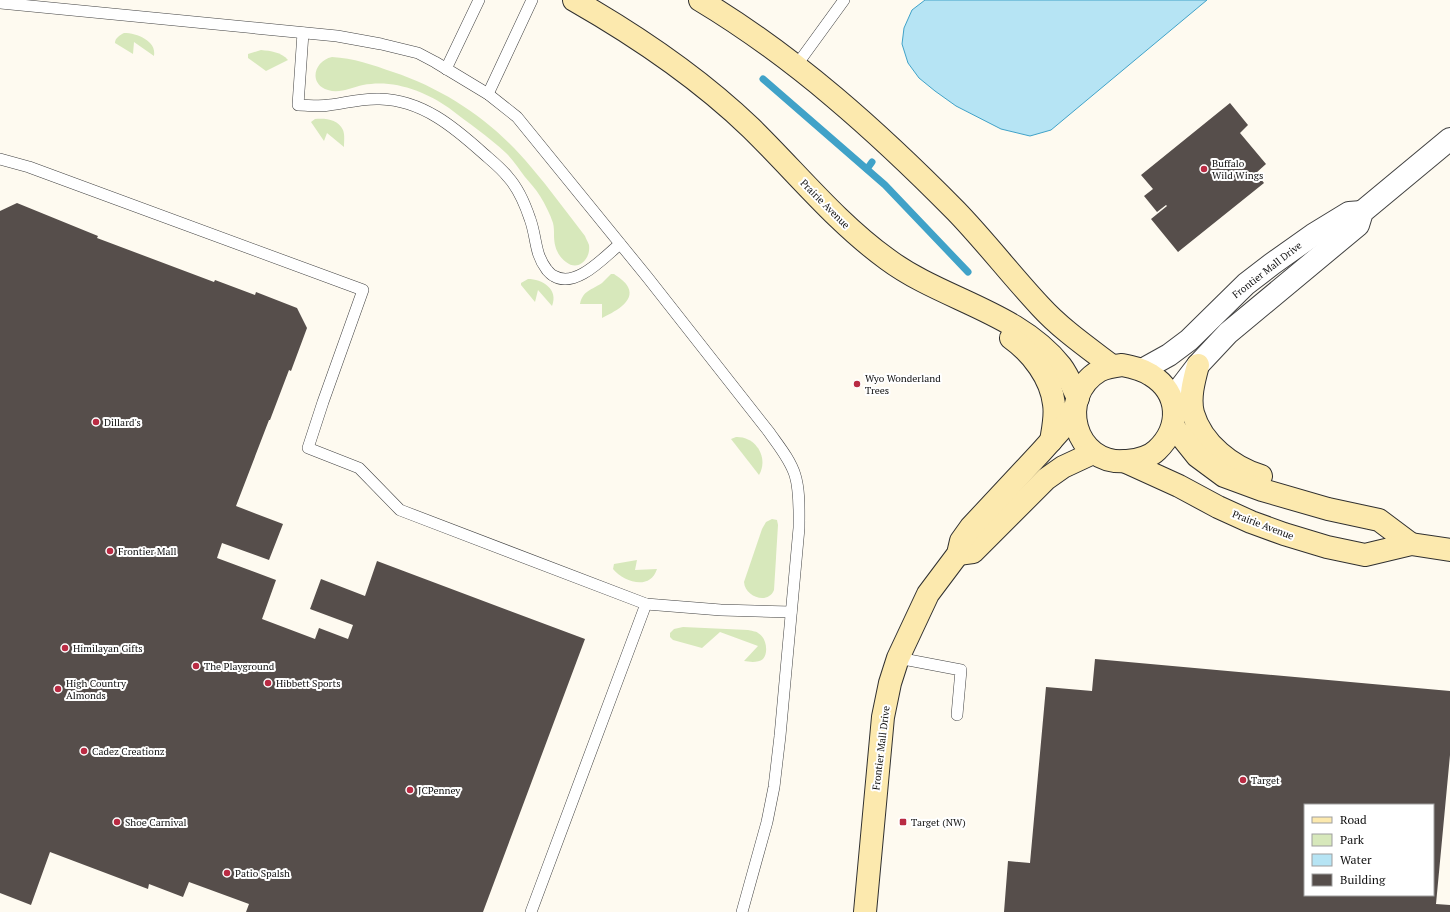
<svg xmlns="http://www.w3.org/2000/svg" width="1450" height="912" font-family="'PT Serif',serif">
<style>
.green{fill:#d7e8bb}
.water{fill:#b6e4f4;stroke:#40a2c8}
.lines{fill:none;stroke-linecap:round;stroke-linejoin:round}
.stream{stroke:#40a2c8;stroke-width:7}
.building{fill:#564e4b;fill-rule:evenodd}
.lane-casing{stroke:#414141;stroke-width:12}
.street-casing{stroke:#414141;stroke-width:24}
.secondary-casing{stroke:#303030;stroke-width:24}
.lane{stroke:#fff;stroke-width:11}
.street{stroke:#fff;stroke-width:22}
.secondary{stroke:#fce9ae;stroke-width:22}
.poi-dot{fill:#b92b43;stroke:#fff;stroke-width:1.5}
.labels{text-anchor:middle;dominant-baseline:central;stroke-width:4;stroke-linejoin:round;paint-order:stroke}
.poi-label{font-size:10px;fill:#0e0e0e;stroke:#fff;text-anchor:start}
.street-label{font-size:10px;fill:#0e0e0e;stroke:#fff}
</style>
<rect width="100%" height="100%" fill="#fefaf0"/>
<g class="green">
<path d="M124,33C137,33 157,41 154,56L134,42L133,54L115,43C115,38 120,35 124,33Z"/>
<path d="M261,50C271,51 281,52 288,60L266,71L248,58V54Z"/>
<path d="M332,57C353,58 373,65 393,72C447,90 495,123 531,167C550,189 567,213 585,236C586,239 588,242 589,245C591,259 578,272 566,262C557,255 554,246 554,235C554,231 554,227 553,223C550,214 545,204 540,196C536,189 530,183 525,177C519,169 513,160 506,153C488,136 468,123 449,108C425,91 393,79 363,85C352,87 340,94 328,90C308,84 314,61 332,57Z"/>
<path d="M315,119C325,118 338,119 343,130C345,135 344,142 344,147L327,133L324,141L311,122Z"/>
<path d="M611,274H614C618,277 626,282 628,287C636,302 612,313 602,318V304H580C583,290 592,290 602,283C605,280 608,277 611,274Z"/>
<path d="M528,279C542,279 559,289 552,306L538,290L535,302L521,285V283Z"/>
<path d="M736,437C756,436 769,458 759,475L731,439Z"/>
<path d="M772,519L777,520L778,525L774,590C768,605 745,597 744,582L762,529L766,522Z"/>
<path d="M637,560L635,570L657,569C650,591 624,582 613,569L614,564Z"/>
<path d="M683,627L748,630C751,631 756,631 758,633C766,637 769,652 763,659C758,663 750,662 744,661L758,646L720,632L702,648L673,640L670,637V633L674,629Z"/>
</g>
<path class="water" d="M925,0H1207L1051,130L1030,136L1001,129L956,106L935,91L919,78L908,63L902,44L904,28L912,10Z"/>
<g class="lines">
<g class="stream">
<path d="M763,79L885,185L968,272"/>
<path d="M867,169L872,162"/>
</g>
</g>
<g class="building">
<path d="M1230,103L1248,125L1240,133L1266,164L1256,173L1264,183L1178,252L1151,219L1167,206L1166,205L1157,212L1144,196L1153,189L1141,175Z"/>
<path d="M17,203L98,236L97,238L214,282L215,280L255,295L256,292L297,308L307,328L291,371L289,370L270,420H269L236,506L283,524L269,560L222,543L217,558L276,580L262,619L315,639L319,628L348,639L353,625L310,609L321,579L365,596L377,561L585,639L483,912H246L249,904L189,882L183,897L149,884L148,889L50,852L31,905L0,893V211Z"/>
<path d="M1095,659L1450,691V755L1436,904L1450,905V912H1004L1008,861L1030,863L1046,687L1092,691ZM1305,805H1433V895H1305Z"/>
</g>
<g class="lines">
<g class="lane-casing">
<g id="lane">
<path d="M0,3L337,36L381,44L418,53L435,62L488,94L517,117L648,278L769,432C778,445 790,459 795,475C800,491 799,511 799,528L780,736L774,787L767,822L742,912"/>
<path d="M303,33L298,105C308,105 319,107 329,105C346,103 362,98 380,99C422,100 454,127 484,154C492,161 501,168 508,177C519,189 525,204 530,219C537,238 534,253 547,270C549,272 551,275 554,276C576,289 604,257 620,244"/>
<path d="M796,66L844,0"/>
<path d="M446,69L479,0"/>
<path d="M488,94L532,0"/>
<path d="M0,159L29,167L363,290L323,402L308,448L359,468L400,510L646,604L531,912"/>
<path d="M646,604L721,610L791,612"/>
<path d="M898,658L961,670L957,715"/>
</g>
</g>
<g class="street-casing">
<g id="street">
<path d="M1142,370L1169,355L1189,340L1246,284L1272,264L1313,235L1349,213L1362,212"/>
<path d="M1172,399L1198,365L1228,333L1358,225L1362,212L1450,139"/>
</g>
</g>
<g class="secondary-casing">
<g id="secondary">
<path d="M574,0C637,36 698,77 751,128C796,172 836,222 887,259C942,300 1017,311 1061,366C1068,375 1073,388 1078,398"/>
<path d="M700,0C795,57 878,132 956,211C985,241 1011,275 1040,306C1061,329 1087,347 1112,366"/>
<path d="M1011,338C1032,353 1051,378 1054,404C1056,416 1053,429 1051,441"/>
<path d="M1122,365C1132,367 1142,369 1151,375C1180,393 1181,427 1157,450C1149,458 1138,460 1127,461C1073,466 1057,396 1099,371C1106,367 1114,366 1122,365Z"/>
<path d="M1198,365C1194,380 1189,398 1193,413C1202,444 1232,467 1261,476"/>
<path d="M1173,426L1197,456L1224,476L1262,490L1328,509L1379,520L1411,544"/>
<path d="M1124,461L1179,486L1218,507L1251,522L1284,534L1327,547L1365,555L1411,544L1450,550"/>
<path d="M958,554L973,552L1046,479L1063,467L1093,453"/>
<path d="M865,912L883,717L890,683L898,658L928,594L958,554L961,541L971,527L1041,452L1075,414"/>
</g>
</g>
<use href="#lane" class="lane"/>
<use href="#street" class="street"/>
<use href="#secondary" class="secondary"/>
</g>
<g class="poi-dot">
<circle cx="1204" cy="169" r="4"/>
<circle cx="857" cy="384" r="4"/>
<circle cx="96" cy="422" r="4"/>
<circle cx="110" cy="551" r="4"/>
<circle cx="65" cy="648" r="4"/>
<circle cx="196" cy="666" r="4"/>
<circle cx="268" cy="683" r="4"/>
<circle cx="58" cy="689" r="4"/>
<circle cx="84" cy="751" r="4"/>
<circle cx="1243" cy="780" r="4"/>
<circle cx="410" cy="790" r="4"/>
<circle cx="117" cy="822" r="4"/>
<rect x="899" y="818" width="8" height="8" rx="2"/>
<circle cx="227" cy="873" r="4"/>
</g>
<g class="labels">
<g class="poi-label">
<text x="1212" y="163">Buffalo<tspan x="1212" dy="12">Wild Wings</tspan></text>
<text x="865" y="378">Wyo Wonderland<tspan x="865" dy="12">Trees</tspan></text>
<text x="104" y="422">Dillard's</text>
<text x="118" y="551">Frontier Mall</text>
<text x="73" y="648">Himilayan Gifts</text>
<text x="204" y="666">The Playground</text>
<text x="66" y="683">High Country<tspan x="66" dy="12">Almonds</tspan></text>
<text x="276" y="683">Hibbett Sports</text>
<text x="92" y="751">Cadez Creationz</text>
<text x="1251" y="780">Target</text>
<text x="418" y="790">JCPenney</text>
<text x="125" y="822">Shoe Carnival</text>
<text x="911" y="822">Target (NW)</text>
<text x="235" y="873">Patio Spalsh</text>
</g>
<g class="street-label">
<text transform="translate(825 204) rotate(45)">Prairie Avenue</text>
<text transform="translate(1267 270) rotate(-38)">Frontier Mall Drive</text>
<text transform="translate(1263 525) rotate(21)">Prairie Avenue</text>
<text transform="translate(881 748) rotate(-83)">Frontier Mall Drive</text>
</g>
</g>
<rect x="1304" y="804" width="130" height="92" fill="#ffffff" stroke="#9f9f9f"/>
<rect x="1312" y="817" width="20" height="6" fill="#fce9ae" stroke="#9f9f9f"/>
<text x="1340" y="824" font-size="12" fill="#0e0e0e">Road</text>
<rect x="1312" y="834" width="20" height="12" fill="#d7e8bb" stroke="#9f9f9f"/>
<text x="1340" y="844" font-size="12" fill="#0e0e0e">Park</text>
<rect x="1312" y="854" width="20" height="12" fill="#b6e4f4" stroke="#9f9f9f"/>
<text x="1340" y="864" font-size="12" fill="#0e0e0e">Water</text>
<rect x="1312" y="874" width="20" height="12" fill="#564e4b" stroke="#9f9f9f"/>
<text x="1340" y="884" font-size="12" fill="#0e0e0e">Building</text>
</svg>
